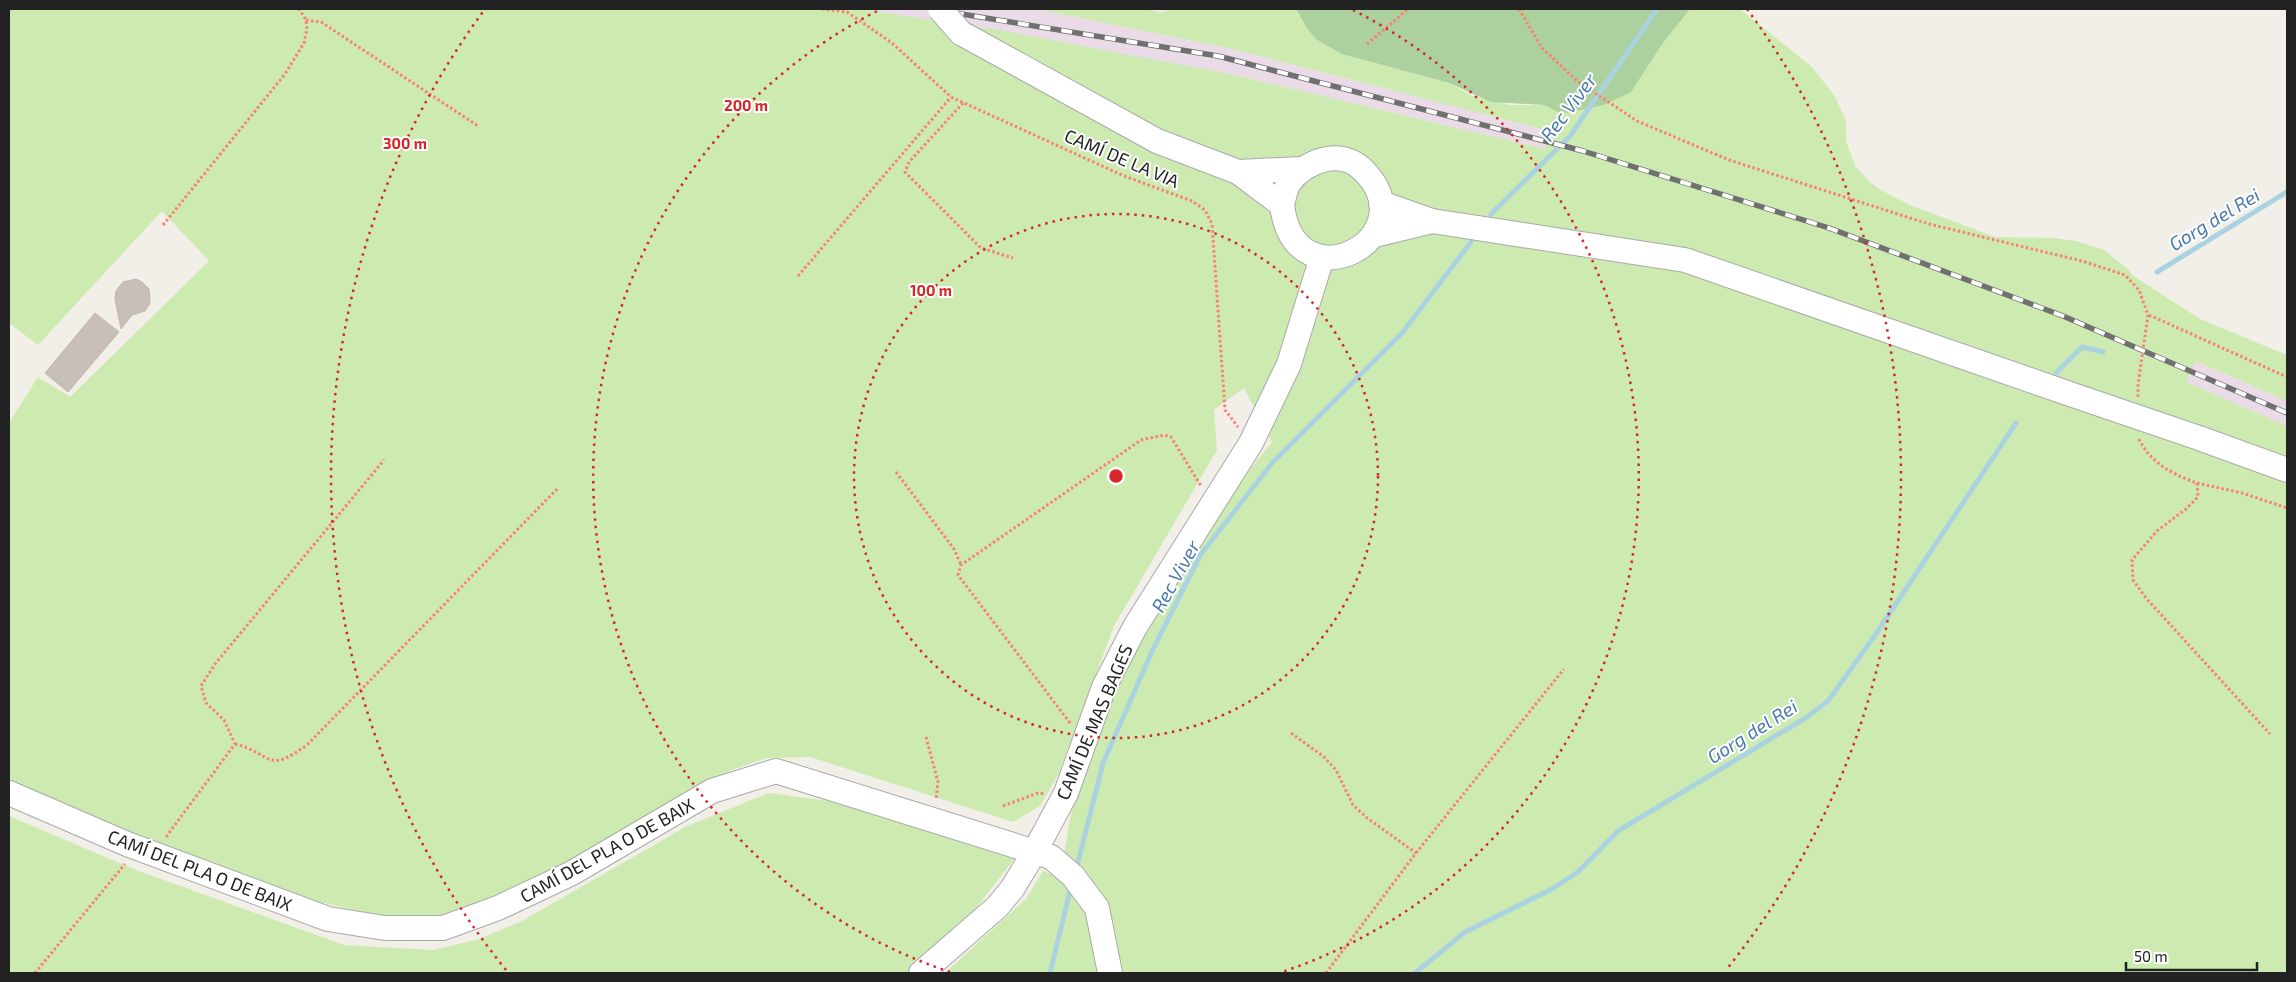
<svg xmlns="http://www.w3.org/2000/svg" width="2296" height="982" font-family="'Exo 2',sans-serif">
<style>
.industrial{fill:#ebdbe8}
.grass{fill:#cdebb0}
.forest{fill:#add19e}
.lines{fill:none;stroke-linecap:round;stroke-linejoin:round}
.stream{stroke:#aad3df;stroke-width:5}
.building{fill:#c7bfb8;stroke:#c4b6ab}
.minor-casing{stroke:#a9a9a9;stroke-width:26}
.path{stroke:#fa8072;stroke-width:3;stroke-dasharray:2.5 2.5;stroke-linecap:butt}
.minor{stroke:#fff;stroke-width:24}
.rail-casing{stroke:#707070;stroke-width:5.5}
.rail{stroke:#fff;stroke-width:4;stroke-dasharray:11;stroke-linecap:butt}
.minor-bridge-casing{stroke:#a9a9a9;stroke-width:26;stroke-linecap:butt}
.minor-bridge{stroke:#fff;stroke-width:24}
.ring{fill:none;stroke:#d62828;stroke-width:2.5;stroke-dasharray:2.5 5}
.labels{text-anchor:middle;dominant-baseline:central;stroke-width:4;stroke-linejoin:round;paint-order:stroke}
.street-label{font-size:18px;fill:#222;stroke:#fff}
.water-label{font-size:19px;font-style:italic;fill:#4a7aab;stroke:#fff}
.centre{fill:#d62828;stroke:#fff;stroke-width:2.5}
.ring-label{font-size:15px;text-anchor:middle;font-weight:bold;fill:#d62828;stroke:#fff;stroke-width:4;stroke-linejoin:round;paint-order:stroke}
</style>
<rect width="100%" height="100%" fill="#f2efe9"/>
<g class="industrial">
<path d="M859,9L1041,10L1232,49L1549,131L1545,149L1230,74Z"/>
<path d="M2194,361L2287,401V426L2186,382Z"/>
</g>
<g class="grass">
<path d="M9,9H859L999,30L1230,74L1545,149L1549,131L1232,49L1036,9H1142L1161,12L1177,9H1296L1308,30L1317,40L1342,54L1449,83L1472,96L1510,105H1544L1562,113L1635,86L1663,43L1690,9H1740L1812,67L1834,95L1846,120V141L1855,166L1870,182L1881,190L1910,205L1995,237L2055,238L2076,241L2104,250L2129,270L2132,275L2200,319L2287,355V401L2195,361L2186,382L2287,426V973H945L1026,899L1043,871L1060,878L1076,784L1116,685L1186,560L1246,474L1272,442L1244,388L1214,410L1217,450L1114,626L1058,775L1040,806L1013,822L810,757L766,758L729,771L538,880L451,916L383,917L282,893L9,782V423L38,377L70,397L209,261L162,211L38,345L9,323Z"/>
<path d="M769,793L829,801L1015,858L963,925L906,973H9V816L136,870L344,945L433,950L479,939L522,921L687,826Z"/>
</g>
<path class="forest" d="M1296,9H1690L1663,43L1631,92L1604,105L1562,114L1544,105L1491,102L1449,83L1342,54L1317,40L1308,30Z"/>
<g class="lines">
<g class="stream">
<path d="M1491,214L1570,136L1657,9"/>
<path d="M2157,272L2287,192"/>
<path d="M2056,373L2082,347L2103,352"/>
<path d="M1076,870L1103,763L1154,647L1201,554L1273,462L1402,333L1471,242"/>
<path d="M1050,973L1071,887"/>
<path d="M1415,973L1465,932L1552,889L1578,872L1618,831L1807,717L1828,701L1878,631L2016,423"/>
</g>
</g>
<g class="building">
<path d="M136,279L142,282L149,289L150,303L145,311L132,315L121,329L115,299L116,291L123,282Z"/>
<path d="M95,313L119,332L68,392L45,373Z"/>
</g>
<g class="lines">
<g class="minor-casing">
<g id="minor">
<path d="M961,33L1157,141L1238,172L1282,205C1295,310 1432,236 1362,169C1340,148 1305,161 1289,183C1285,189 1284,198 1282,205"/>
<path d="M1238,172L1301,169"/>
<path d="M1381,203L1432,221L1685,260L2067,393"/>
<path d="M1374,235L1432,221"/>
<path d="M2199,438L2287,470"/>
<path d="M9,793L127,844L328,919L385,928H443L498,908L572,873L712,791L776,771L1051,857L1073,876L1097,908L1110,973"/>
<path d="M921,973L997,907L1012,889L1035,851L1066,793L1104,687L1135,627L1251,443L1289,364L1322,257"/>
</g>
</g>
<g class="path">
<path d="M822,9L847,12L892,43L951,97L1124,176L1192,201L1205,210L1212,224L1225,410L1238,427"/>
<path d="M1519,9L1542,48L1577,81L1637,121L1729,160L1929,224L2082,261L2125,275L2139,290L2148,315L2138,385V398"/>
<path d="M306,20L321,22L478,126"/>
<path d="M1367,44L1408,9"/>
<path d="M963,103L909,162L905,172L981,248L1013,258"/>
<path d="M163,225L285,74L304,43L307,29L306,20L299,9"/>
<path d="M798,276L951,97"/>
<path d="M2149,315L2287,377"/>
<path d="M2139,439C2150,463 2174,475 2197,483L2198,497L2186,509L2157,531L2132,560L2133,580L2146,598L2270,734"/>
<path d="M896,472L954,549L961,565"/>
<path d="M2197,483L2242,493L2287,508"/>
<path d="M1070,723L958,575L961,565L1141,440L1164,435L1171,437L1201,486"/>
<path d="M1291,733L1324,757L1336,770L1353,805L1367,818L1416,853"/>
<path d="M926,737L938,782L936,800"/>
<path d="M235,744C274,754 265,775 307,745L558,488"/>
<path d="M1003,806L1038,793L1045,794"/>
<path d="M166,837L235,744L224,720L206,703L201,686L215,664L384,460"/>
<path d="M35,973L125,864"/>
<path d="M1326,973L1416,853L1564,669"/>
</g>
<use href="#minor" class="minor"/>
<g class="rail-casing">
<path id="rail" d="M931,9L1218,56L1583,151L1829,228L2063,316L2287,413"/>
</g>
<use href="#rail" class="rail"/>
<g class="minor-bridge-casing">
<g id="minor-bridge">
<path d="M940,9L961,33"/>
<path d="M2067,393L2199,438"/>
</g>
</g>
<use href="#minor-bridge" class="minor-bridge"/>
</g>
<g class="ring">
<circle cx="1116" cy="476" r="262"/>
<path d="M950 972A523 523 0 0 1 879 10M1353 10A523 523 0 0 1 1282 972"/>
<path d="M506 970A785 785 0 0 1 485 9M1747 9A785 785 0 0 1 1726 970"/>
</g>
<g class="labels">
<g class="street-label">
<text transform="translate(1122 158) rotate(23)">CAMÍ DE LA VIA</text>
<text transform="translate(1094 722) rotate(-67)">CAMÍ DE MAS BAGES</text>
<text transform="translate(607 850) rotate(-29)">CAMÍ DEL PLA O DE BAIX</text>
<text transform="translate(200 870) rotate(21)">CAMÍ DEL PLA O DE BAIX</text>
</g>
<g class="water-label">
<text transform="translate(1568 107) rotate(-53)">Rec Viver</text>
<text transform="translate(2214 219) rotate(-31)">Gorg del Rei</text>
<text transform="translate(1175 576) rotate(-61)">Rec Viver</text>
<text transform="translate(1752 731) rotate(-32)">Gorg del Rei</text>
</g>
</g>
<circle cx="1116" cy="476" r="8" class="centre"/>
<g class="ring-label">
<text x="746" y="111">200 m</text>
<text x="405" y="149">300 m</text>
<text x="931" y="296">100 m</text>
</g>
<rect width="2296" height="982" fill="none" stroke="#222222" stroke-width="20"/>
<path d="M2126 962v8h131v-8" fill="none" stroke="#222222" stroke-width="2.5"/>
<text x="2134" y="962" font-size="15" fill="#222222" stroke="#ffffff" stroke-width="4" paint-order="stroke">50 m</text>
</svg>
